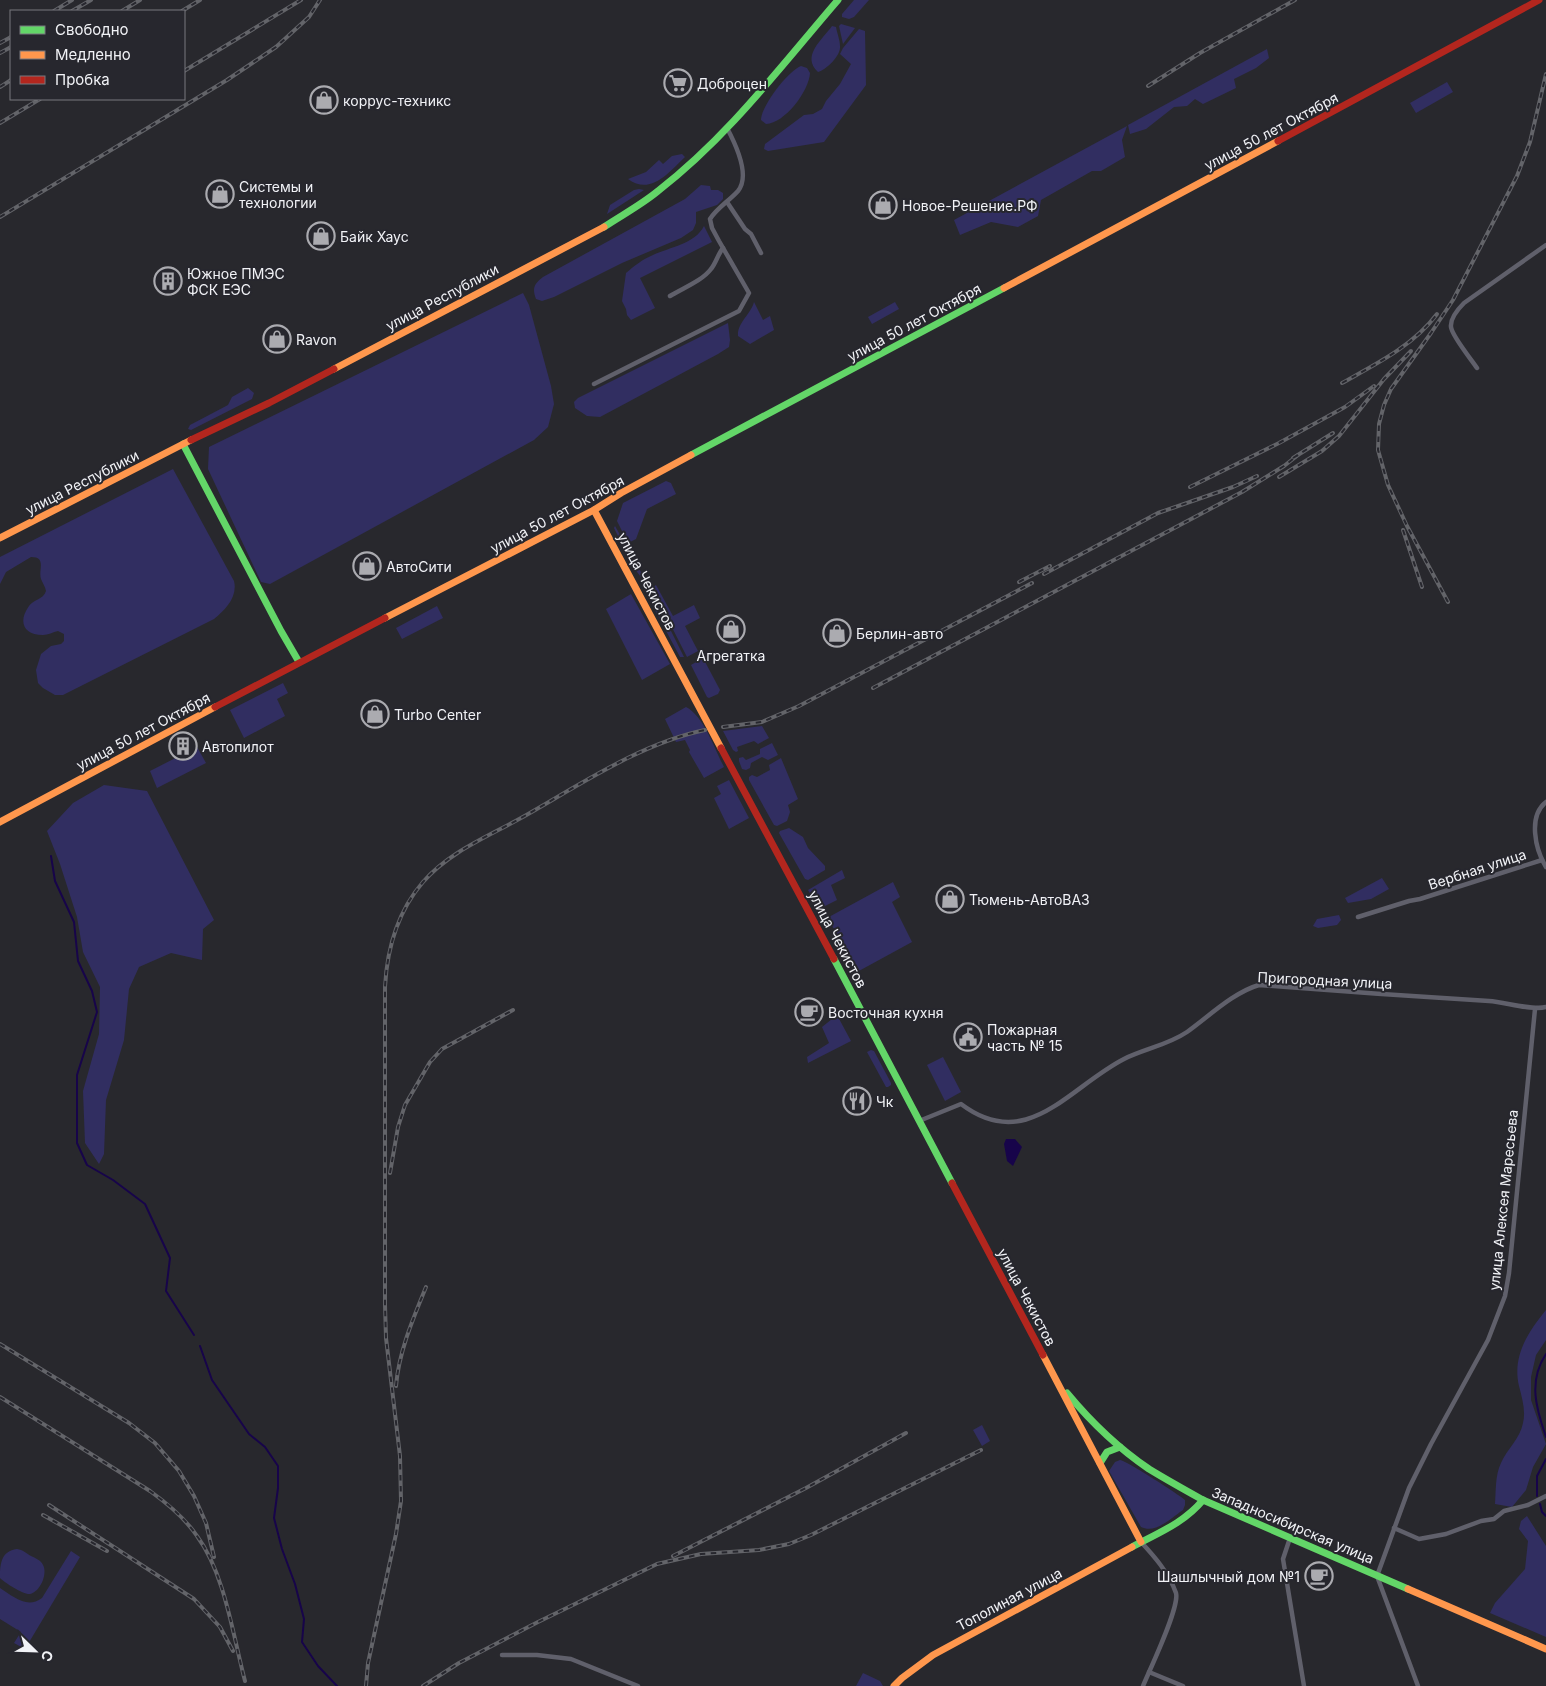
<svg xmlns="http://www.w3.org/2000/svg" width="1546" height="1686" font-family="Inter,sans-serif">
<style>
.green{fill:#312e61}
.water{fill:#17044a}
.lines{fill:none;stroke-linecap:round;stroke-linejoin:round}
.stream{stroke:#17044a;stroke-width:2}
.street{stroke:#60606b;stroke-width:4.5}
.fast{stroke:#63d668;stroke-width:7}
.slow{stroke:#ff974d;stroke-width:7}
.jam{stroke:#b3261e;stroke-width:7}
.rail-casing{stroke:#636469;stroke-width:4}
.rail{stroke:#27272e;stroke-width:2;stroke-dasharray:5.5;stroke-linecap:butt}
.labels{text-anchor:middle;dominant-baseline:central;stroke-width:4;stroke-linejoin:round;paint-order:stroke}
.poi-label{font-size:14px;fill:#f1f2f6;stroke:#27272e;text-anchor:start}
.street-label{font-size:14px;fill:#f1f2f6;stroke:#27272e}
</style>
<rect width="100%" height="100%" fill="#28282d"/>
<g class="green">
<path d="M854,0H869L854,17L849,19L842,17V14Z"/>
<path d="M841,24L855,28L843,44L839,26Z"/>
<path d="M832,26L836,27C837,33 840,40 840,46C841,56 826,70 818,72C801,56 822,40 832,26Z"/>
<path d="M859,29L865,31L866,85L824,142L768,151L764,149L765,144L804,115L813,114L822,109L826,101L840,84L851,64L840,54L843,48Z"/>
<path d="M1267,49L1269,58L1256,68L1234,79L1236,88L1203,104L1195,99L1187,106L1174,107L1146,129L1130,134L1128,125Z"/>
<path d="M801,66L807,68L810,73C809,91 785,123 766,124L761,120C761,106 788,71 801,66Z"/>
<path d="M1447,82L1453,92L1416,113L1410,103Z"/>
<path d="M1127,126L1122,140L1125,157L1101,171H1092L1041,200L1038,216L1018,227L991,222L960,235L954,220Z"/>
<path d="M682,154L685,157C669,172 651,196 628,179L646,172L659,160L663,164L672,156Z"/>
<path d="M701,185L710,186L711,190H718L723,193V199L717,205L696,212V223L693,230L681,238L622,263L554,297L542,301L536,299C532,288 534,284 543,277L685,199Z"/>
<path d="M639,189L644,190L607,214L610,205L634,190Z"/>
<path d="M704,226L712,242L640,278L655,308L631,320L627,315L626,309L622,301L626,273C634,266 643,259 653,255C670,247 695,244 704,226Z"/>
<path d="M523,293L529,305L551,386L554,404L548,427L534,440L270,584L261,582L208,469L209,447Z"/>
<path d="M754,302L763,320L770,316L774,330L750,344L738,336C737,323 751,314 754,302Z"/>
<path d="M895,302L899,309L872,324L868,317Z"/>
<path d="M728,323L730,340L729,347L718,354L600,417L587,416L575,408L574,402L578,398Z"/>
<path d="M248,388L254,393L252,399L191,430L188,429L190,425L228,405L232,397Z"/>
<path d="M173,469L234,581C238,597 225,610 214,619L63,695H55L43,688L38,683L36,670L41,654L51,646L61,644L64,641V634L58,631C53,632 48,635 43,635C23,635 18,621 29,606C34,599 43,600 46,591C45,586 43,584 41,579C38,570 47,557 31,557L6,572L0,584V557Z"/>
<path d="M666,481L671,483L676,494L647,509L636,539L628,543L617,521L623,503Z"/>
<path d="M615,526L646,581H644L634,568L614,528Z"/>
<path d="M656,585L673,616L694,605L700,618L685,626L698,651L687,657L652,588Z"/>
<path d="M631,594L670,664L642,680L606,609Z"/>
<path d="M653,595L684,657H680L648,597Z"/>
<path d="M437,606L443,618L402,639L396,628Z"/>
<path d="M703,658L720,690L718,694L709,698L707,697L691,665Z"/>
<path d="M283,683L288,693L277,699L285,716L244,738L230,710Z"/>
<path d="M686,707C704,716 715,750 724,767L704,778L689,752L690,750L685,740L676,742L665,719Z"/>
<path d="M762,726L769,738L758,744L754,741L737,747L738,751L736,752L733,750L723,731Z"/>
<path d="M772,743L778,755L768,760L762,757L751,763L750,768L746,770L742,769L739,761V758L743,757L746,760L760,754V749Z"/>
<path d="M197,747L206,763L157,788L150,771Z"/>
<path d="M781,758L798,799L788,805L790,812L787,821L777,826L774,825L749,780V777L752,775L757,777L770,770L769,765Z"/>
<path d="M729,780L749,818L729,829L714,798L721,794L717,786Z"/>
<path d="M104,785L147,791L214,920L203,929L202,960L171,953L139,967L129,989L124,1040L106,1100L104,1154L99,1164L85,1143L83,1091L99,1034L100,987L83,952L77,917L60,864L47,831L73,803Z"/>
<path d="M789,828L803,837L808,848L825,866V870L808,880L805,879L779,833L780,831Z"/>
<path d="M842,870L845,878L831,885L837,900L819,909L808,890Z"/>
<path d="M1382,878L1389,889L1371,899L1348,903L1345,898Z"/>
<path d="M893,882L900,897L892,902L912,942L857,972L841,940L827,918Z"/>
<path d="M1339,915L1341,920L1337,925L1318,928L1313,926L1317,919Z"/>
<path d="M837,1015L851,1041L808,1063L807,1057L829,1043L822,1027Z"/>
<path d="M871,1050L874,1051L891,1083V1085L888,1087H886L867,1052Z"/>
<path d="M943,1057L961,1092L945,1101L927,1065Z"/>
<path d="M1546,1310V1340L1536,1355L1531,1377V1400L1546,1444L1533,1467L1526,1490L1512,1507L1495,1504C1496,1492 1495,1475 1501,1463C1507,1449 1520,1439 1523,1423C1526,1411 1522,1398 1519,1386C1512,1356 1528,1332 1546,1310Z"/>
<path d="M982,1425L990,1441L982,1446L973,1430Z"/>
<path d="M1120,1460C1127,1461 1178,1494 1185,1500V1505L1183,1510C1171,1518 1156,1534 1141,1527L1109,1471L1115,1462Z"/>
<path d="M1527,1516L1546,1546V1637L1490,1613L1495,1603L1525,1569L1528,1541L1519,1529L1521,1521Z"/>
<path d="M17,1549C23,1550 26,1553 31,1556C35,1558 41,1560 43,1565C48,1574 40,1592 30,1594C24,1595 5,1583 0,1578C0,1564 1,1551 17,1549Z"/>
<path d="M71,1551L80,1557L25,1649L14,1643L21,1632L0,1619V1588C14,1597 27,1609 42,1598Z"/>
<path d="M863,1673L880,1681L883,1686H856Z"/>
</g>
<path class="water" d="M1006,1139H1015L1022,1147L1013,1166L1007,1161L1004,1144Z"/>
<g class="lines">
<g class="stream">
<path d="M51,856L55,881L74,922L78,961L92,991L97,1012L77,1075V1143L87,1165L113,1180L145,1204L170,1258L166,1291L194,1335"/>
<path d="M200,1346L212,1380L249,1434L265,1447L278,1466V1488L274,1518L282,1549L295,1584L304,1619L302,1642L318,1666L337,1686"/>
<path d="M1546,1354C1528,1381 1536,1408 1546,1437"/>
<path d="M1537,1496V1476L1546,1459"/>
<path d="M1540,1504L1542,1512L1546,1516"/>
</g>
<g class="street">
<path d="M727,202L745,229L751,234L761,253"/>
<path d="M670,296C683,288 702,281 711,269C716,263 718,254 723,248"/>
<path d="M1477,368C1471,359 1452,336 1451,327C1450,318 1458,309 1464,303L1546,245"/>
<path d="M594,384L739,311L749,293L719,241L712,228L710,219C717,208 729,201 738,191C751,175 735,143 727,128"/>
<path d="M1546,802C1528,816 1535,849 1546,867"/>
<path d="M1358,917L1409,901L1420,899L1542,860"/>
<path d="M919,1121L961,1104C1027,1154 1069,1087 1124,1059C1144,1049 1168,1045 1187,1032C1208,1017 1234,992 1259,985C1336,991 1412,996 1489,1001C1505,1002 1533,1011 1546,1007"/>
<path d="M1394,1528L1419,1539L1446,1534L1481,1521L1494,1519L1504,1511L1528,1505L1546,1496"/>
<path d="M1290,1538L1283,1559L1304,1686"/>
<path d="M1141,1542C1154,1556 1169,1573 1176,1593C1180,1607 1150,1669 1143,1686"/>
<path d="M502,1655H537L571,1659L638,1686"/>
<path d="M1149,1672L1183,1686"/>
<path d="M1418,1686L1377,1576L1409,1488L1431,1444L1488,1340L1505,1296L1509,1273L1535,1009"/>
</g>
<g class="fast">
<path d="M604,227C622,215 641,205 658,191C728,137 781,66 838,0"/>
<path d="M183,444L281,631L299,662"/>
<path d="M691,455L1004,288"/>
<path d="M834,959L952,1183"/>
<path d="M1067,1393C1091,1422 1118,1448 1149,1469C1167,1480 1185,1490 1203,1500L1408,1589"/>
<path d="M1100,1463L1107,1452L1120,1447"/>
<path d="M1132,1547C1158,1533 1184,1523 1203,1500"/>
</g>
<g class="slow">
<path d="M1004,288L1278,141"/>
<path d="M334,369L604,227"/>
<path d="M594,510L721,748"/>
<path d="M0,538L191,440"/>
<path d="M385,618L594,510L621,493L691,455"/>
<path d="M0,822L215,707"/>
<path d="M1043,1355L1141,1542"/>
<path d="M1408,1589L1546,1649"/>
<path d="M894,1686L902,1678L933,1655L1132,1547"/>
</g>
<g class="jam">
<path d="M1278,141L1539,0"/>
<path d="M191,440L269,403L334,369"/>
<path d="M215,707L385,618"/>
<path d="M721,748L834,959"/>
<path d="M952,1183L1043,1355"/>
</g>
<g class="rail-casing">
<g id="rail">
<path d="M54,11L72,0"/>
<path d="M72,11L91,0"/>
<path d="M122,11L140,0"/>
<path d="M182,11L200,0"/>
<path d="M0,43L11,37"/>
<path d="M0,53L11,47"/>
<path d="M184,71L301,0"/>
<path d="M1148,86L1200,53L1295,0"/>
<path d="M0,87L11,80"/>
<path d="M0,123L40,99"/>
<path d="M0,217L227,80L276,47L309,17L320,0"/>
<path d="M1342,383C1376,364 1413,346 1437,314"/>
<path d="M1293,458L1333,433"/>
<path d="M1279,477L1322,451L1339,436L1384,379L1411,351"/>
<path d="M1190,487L1279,443L1345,407L1374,386"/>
<path d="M1403,530L1422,587"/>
<path d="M1044,574L1158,513L1233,487L1257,476"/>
<path d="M1019,582L1050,566"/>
<path d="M1448,602L1407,526L1388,485L1378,450L1379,424L1384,405L1391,389L1431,333L1453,300L1517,176L1530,142L1546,74"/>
<path d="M873,688L1242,492L1284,466L1298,455"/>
<path d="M723,727L762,722L799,706L1032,583"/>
<path d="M390,1173L398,1127L405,1105L430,1062L442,1049L513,1010"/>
<path d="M0,1344L129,1423L155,1443L179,1471L194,1496L206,1523L214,1557"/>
<path d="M396,1386C399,1351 413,1319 426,1287"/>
<path d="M0,1397L150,1491C168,1504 185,1518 197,1536C225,1574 233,1636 245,1681"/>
<path d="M49,1505L194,1599L220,1627L233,1651"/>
<path d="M43,1515L107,1551"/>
<path d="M673,1556L806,1488L906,1433"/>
<path d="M366,1686L368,1663L396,1534L401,1501L400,1456L386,1338L385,1305V987C387,949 398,911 423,882C449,852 487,837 521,818C578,786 641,743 705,730"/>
<path d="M423,1686L459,1663L538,1622L657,1564L701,1554L759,1550L789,1544L811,1535L981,1450"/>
</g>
</g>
<use href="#rail" class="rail"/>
</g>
<defs>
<g id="supermarket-ring" transform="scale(1.4375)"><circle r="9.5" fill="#27272e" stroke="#ababb0" stroke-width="1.5"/><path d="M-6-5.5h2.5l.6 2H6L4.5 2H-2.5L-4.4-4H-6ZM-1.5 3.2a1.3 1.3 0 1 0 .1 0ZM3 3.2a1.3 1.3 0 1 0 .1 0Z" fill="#ababb0"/></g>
<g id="shop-ring" transform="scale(1.4375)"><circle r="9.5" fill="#27272e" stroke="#ababb0" stroke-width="1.5"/><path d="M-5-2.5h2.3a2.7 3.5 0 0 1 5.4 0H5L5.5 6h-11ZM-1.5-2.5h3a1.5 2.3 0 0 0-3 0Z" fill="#ababb0"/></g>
<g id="building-ring" transform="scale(1.4375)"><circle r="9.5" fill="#27272e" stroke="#ababb0" stroke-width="1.5"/><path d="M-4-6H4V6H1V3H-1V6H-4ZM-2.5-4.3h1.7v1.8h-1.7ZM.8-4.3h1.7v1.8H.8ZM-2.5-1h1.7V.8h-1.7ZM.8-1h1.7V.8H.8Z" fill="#ababb0"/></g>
<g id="cafe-ring" transform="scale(1.4375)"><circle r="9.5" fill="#27272e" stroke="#ababb0" stroke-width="1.5"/><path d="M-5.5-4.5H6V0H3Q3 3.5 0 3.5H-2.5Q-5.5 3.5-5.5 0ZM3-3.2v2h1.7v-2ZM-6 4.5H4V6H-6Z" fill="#ababb0"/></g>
<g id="civic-ring" transform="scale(1.4375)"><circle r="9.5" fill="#27272e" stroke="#ababb0" stroke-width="1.5"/><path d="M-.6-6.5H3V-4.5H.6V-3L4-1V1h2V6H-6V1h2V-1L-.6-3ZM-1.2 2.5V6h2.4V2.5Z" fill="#ababb0"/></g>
<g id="restaurant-ring" transform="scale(1.4375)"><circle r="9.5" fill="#27272e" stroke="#ababb0" stroke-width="1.5"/><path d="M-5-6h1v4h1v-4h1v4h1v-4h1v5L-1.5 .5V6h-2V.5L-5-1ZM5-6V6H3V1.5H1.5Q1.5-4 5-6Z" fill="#ababb0"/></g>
</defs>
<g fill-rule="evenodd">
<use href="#supermarket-ring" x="678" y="83"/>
<use href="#shop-ring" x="324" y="100"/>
<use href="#shop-ring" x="220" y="194"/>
<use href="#shop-ring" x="883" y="205"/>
<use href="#shop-ring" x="321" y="236"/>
<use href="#building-ring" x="168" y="281"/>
<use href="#shop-ring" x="277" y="339"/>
<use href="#shop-ring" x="367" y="566"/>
<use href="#shop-ring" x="731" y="629"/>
<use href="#shop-ring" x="837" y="633"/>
<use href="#shop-ring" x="375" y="714"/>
<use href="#building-ring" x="183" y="746"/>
<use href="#shop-ring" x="950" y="899"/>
<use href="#cafe-ring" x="809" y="1012"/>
<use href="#civic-ring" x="968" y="1037"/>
<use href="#restaurant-ring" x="857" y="1101"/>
<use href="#cafe-ring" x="1319" y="1576"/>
</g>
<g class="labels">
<g class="poi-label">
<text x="697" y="83">Доброцен</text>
<text x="343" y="100">коррус-техникс</text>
<text x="239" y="186">Системы и<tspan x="239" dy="16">технологии</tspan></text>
<text x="902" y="205">Новое-Решение.РФ</text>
<text x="340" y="236">Байк Хаус</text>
<text x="187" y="273">Южное ПМЭС<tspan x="187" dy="16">ФСК ЕЭС</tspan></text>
<text x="296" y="339">Ravon</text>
<text x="386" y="566">АвтоСити</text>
<text x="856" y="633">Берлин-авто</text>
<text x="731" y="655" text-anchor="middle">Агрегатка</text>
<text x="394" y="714">Turbo Center</text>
<text x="202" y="746">Автопилот</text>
<text x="969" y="899">Тюмень-АвтоВАЗ</text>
<text x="828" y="1012">Восточная кухня</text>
<text x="987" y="1029">Пожарная<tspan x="987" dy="16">часть № 15</tspan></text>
<text x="876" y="1101">Чк</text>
<text x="1300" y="1576" text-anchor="end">Шашлычный дом №1</text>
</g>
<g class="street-label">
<text transform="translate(1271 131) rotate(-28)">улица 50 лет Октября</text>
<text transform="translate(442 297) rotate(-28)">улица Республики</text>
<text transform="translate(914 322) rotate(-28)">улица 50 лет Октября</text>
<text transform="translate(82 482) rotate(-27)">улица Республики</text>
<text transform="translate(557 514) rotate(-28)">улица 50 лет Октября</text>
<text transform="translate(647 581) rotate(62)">улица Чекистов</text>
<text transform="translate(143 731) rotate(-28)">улица 50 лет Октября</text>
<text transform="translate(1477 869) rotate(-18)">Вербная улица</text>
<text transform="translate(838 939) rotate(62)">улица Чекистов</text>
<text transform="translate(1325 980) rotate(3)">Пригородная улица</text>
<text transform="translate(1503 1200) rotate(-84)">улица Алексея Маресьева</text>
<text transform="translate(1027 1297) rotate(62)">улица Чекистов</text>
<text transform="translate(1293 1525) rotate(23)">Западносибирская улица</text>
<text transform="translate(1009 1599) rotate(-28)">Тополиная улица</text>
</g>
</g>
<rect x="10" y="10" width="175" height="90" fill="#27272e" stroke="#78787e"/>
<rect x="20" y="26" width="25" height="8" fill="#63d668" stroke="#78787e"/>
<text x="55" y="35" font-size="15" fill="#f1f2f6">Свободно</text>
<rect x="20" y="51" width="25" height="8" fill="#ff974d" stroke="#78787e"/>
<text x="55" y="60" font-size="15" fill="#f1f2f6">Медленно</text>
<rect x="20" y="76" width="25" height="8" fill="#b3261e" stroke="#78787e"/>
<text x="55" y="85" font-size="15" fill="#f1f2f6">Пробка</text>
<g transform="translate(35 1651) rotate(113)" stroke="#27272e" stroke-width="4" paint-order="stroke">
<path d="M0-4L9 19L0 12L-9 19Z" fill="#f1f2f6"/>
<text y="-8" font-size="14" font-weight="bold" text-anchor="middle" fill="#f1f2f6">С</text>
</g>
</svg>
